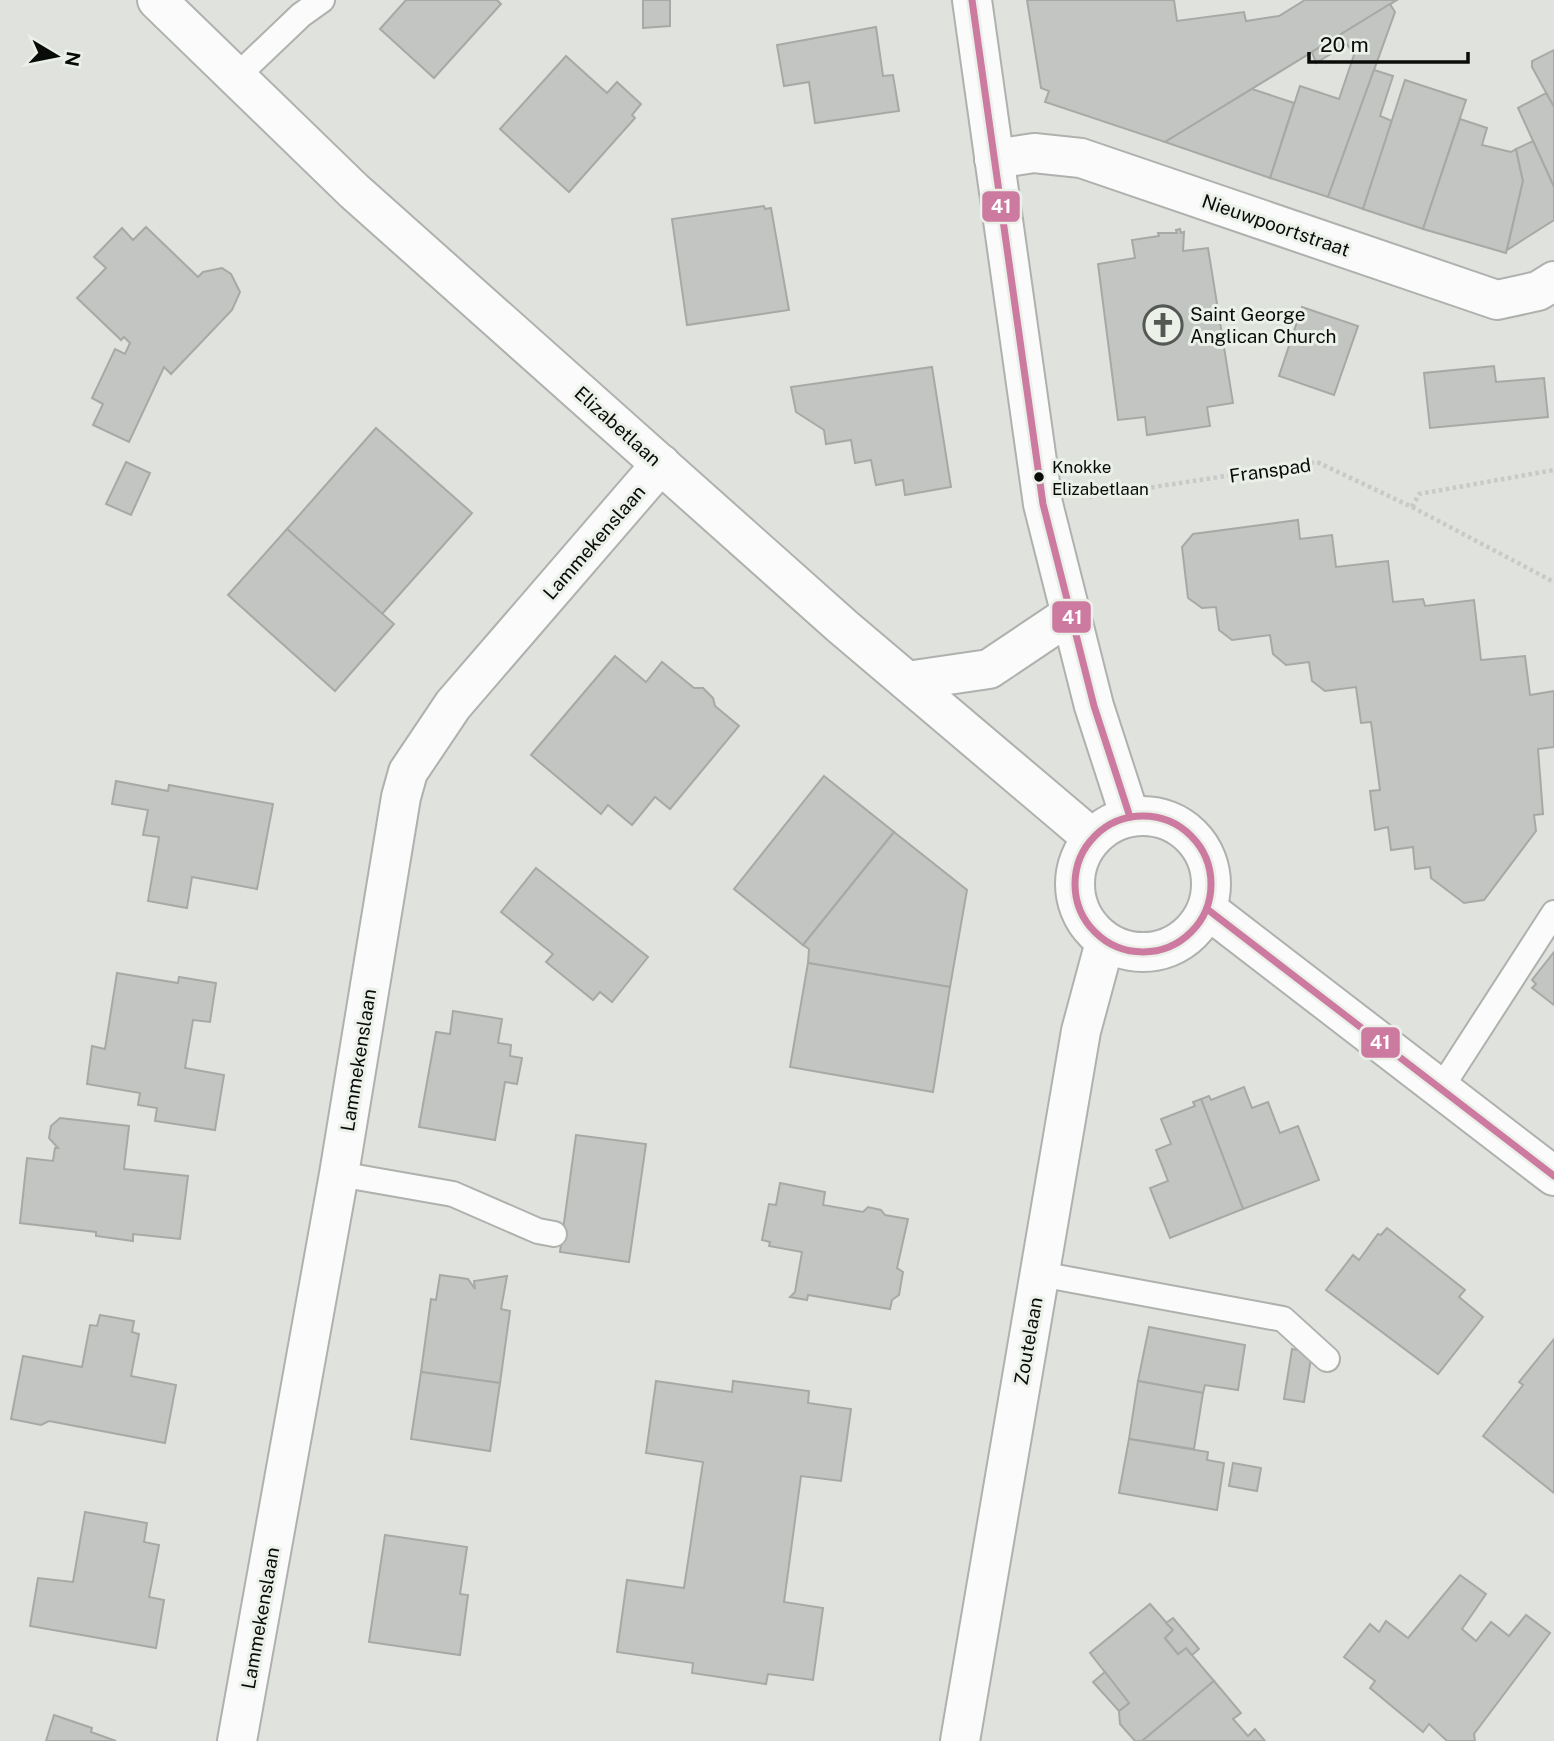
<svg xmlns="http://www.w3.org/2000/svg" width="1554" height="1741" font-family="'Public Sans',sans-serif">
<style>
.building{fill:#c3c5c2;stroke:#a7a9a6;stroke-width:2}
.lines{fill:none;stroke-linecap:round;stroke-linejoin:round}
.service-casing{stroke:#afb1ae;stroke-width:28}
.minor-casing{stroke:#afb1ae;stroke-width:42}
.tertiary-casing{stroke:#afb1ae;stroke-width:42}
.path{stroke:#c9c9c9;stroke-width:4.5;stroke-dasharray:3.5 3.5;stroke-linecap:butt}
.service{stroke:#fafbfa;stroke-width:24}
.minor{stroke:#fafbfa;stroke-width:38}
.tertiary{stroke:#fafbfa;stroke-width:38}
.bus-1-casing{stroke:#ebf0e9;stroke-width:12}
.bus-1{stroke:#cc7aa0;stroke-width:7}
.bus-dot{fill:#0a0c0a;stroke:#ebf0e9;stroke-width:2.5}
.labels{text-anchor:middle;dominant-baseline:central;stroke-width:6;stroke-linejoin:round;paint-order:stroke}
.bus-label{font-size:17px;fill:#0a0c0a;stroke:#ebf0e9;text-anchor:start}
.street-label{font-size:19px;fill:#0a0c0a;stroke:#ebf0e9}
.poi-label{font-size:19px;fill:#0a0c0a;stroke:#ebf0e9;text-anchor:start}
.line-badge{stroke:#ebf0e9;stroke-width:2.5}
.badge-label{font-size:19px;text-anchor:middle;font-weight:bold;fill:#fff}
</style>
<rect width="100%" height="100%" fill="#dfe2dd"/>
<g class="building">
<path d="M406,0H497L501,4L434,78L380,29Z"/>
<path d="M643,0H670V26L643,28Z"/>
<path d="M1027,0H1174L1177,21L1244,12L1246,21L1279,16L1305,0H1397L1165,142L1045,102L1049,91L1041,88Z"/>
<path d="M1390,4L1395,12L1328,197L1270,178L1300,86L1339,99L1354,55L1347,44L1316,63L1312,52Z"/>
<path d="M876,27L883,76L893,75L899,111L815,123L809,82L784,86L777,45Z"/>
<path d="M1554,50V107L1532,67V61Z"/>
<path d="M566,56L607,93L617,82L641,104L632,115L635,118L569,192L500,129Z"/>
<path d="M1374,70L1393,76L1380,116L1392,121L1363,209L1328,197Z"/>
<path d="M1405,80L1466,100L1423,229L1363,209Z"/>
<path d="M1252,89L1294,103L1270,178L1165,142Z"/>
<path d="M1546,93L1554,107V187L1518,108Z"/>
<path d="M1460,119L1487,128L1482,145L1511,152L1516,149L1523,181L1506,253L1423,229Z"/>
<path d="M1533,141L1554,187V220L1507,250L1523,181L1516,149Z"/>
<path d="M764,206L765,209L771,208L789,310L687,325L672,219Z"/>
<path d="M146,227L198,277L203,272L222,268L231,274L240,292L232,310L171,374L164,367L129,442L93,425L103,404L92,398L115,349L125,354L130,343L124,337L121,340L77,298L106,268L94,257L122,228L133,240Z"/>
<path d="M1180,229L1181,233L1184,232L1183,251L1208,248L1233,403L1207,407L1210,426L1147,435L1145,417L1118,420L1098,264L1135,258L1132,240L1159,236L1158,233H1177L1176,230Z"/>
<path d="M1302,307L1358,326L1334,395L1279,376Z"/>
<path d="M1494,366L1496,382L1544,378L1548,417L1430,428L1424,373Z"/>
<path d="M932,367L951,487L905,495L903,480L876,485L871,460L855,463L851,440L826,444L824,430L796,412L791,387Z"/>
<path d="M376,428L472,513L382,614L287,529Z"/>
<path d="M126,462L150,473L131,515L106,504Z"/>
<path d="M1298,520L1300,539L1332,535L1336,567L1388,561L1393,602L1423,599L1425,606L1474,600L1481,660L1525,656L1530,695L1554,691V747L1538,749L1543,814L1534,815L1536,831L1484,900L1464,903L1431,878L1430,867L1415,869L1413,847L1391,850L1388,827L1375,830L1370,791L1380,790L1371,722L1361,723L1356,687L1325,691L1312,681L1309,662L1286,665L1273,654L1270,635L1232,640L1219,630L1216,607L1202,608L1188,598L1182,547L1193,534Z"/>
<path d="M287,529L394,624L335,691L228,595Z"/>
<path d="M615,656L646,682L662,662L694,688H703L713,698L715,706L739,726L670,809L655,797L632,825L608,805L601,814L531,755Z"/>
<path d="M824,776L894,832L803,945L734,889Z"/>
<path d="M116,781L168,791L169,785L273,804L257,889L192,877L187,908L148,901L159,837L143,835L148,810L112,804Z"/>
<path d="M894,832L967,890L950,987L808,963L809,949L803,945Z"/>
<path d="M536,868L648,957L612,1002L600,992L593,1000L546,962L553,954L501,912Z"/>
<path d="M1554,952V1005L1532,988L1536,984L1532,980Z"/>
<path d="M808,963L950,987L933,1092L790,1067Z"/>
<path d="M117,973L178,983L179,977L216,983L210,1022L193,1020L185,1068L224,1075L215,1130L155,1121L157,1108L138,1105L140,1093L87,1084L92,1046L105,1049Z"/>
<path d="M453,1011L502,1019L498,1043L511,1045L510,1056L522,1058L517,1084L505,1082L495,1140L419,1127L436,1032L450,1034Z"/>
<path d="M1244,1087L1252,1108L1268,1102L1280,1133L1298,1126L1319,1180L1243,1209L1201,1099L1209,1096L1211,1100Z"/>
<path d="M1201,1099L1243,1209L1170,1238L1150,1188L1168,1181L1156,1150L1171,1144L1161,1119L1195,1106L1193,1102Z"/>
<path d="M60,1118L129,1126L124,1169L188,1176L180,1239L133,1234V1241L96,1236V1232L20,1223L27,1158L53,1161L55,1148H58L49,1138L51,1126Z"/>
<path d="M576,1135L646,1144L629,1262L560,1252Z"/>
<path d="M780,1183L825,1192L823,1205L863,1212L868,1207L881,1210L885,1215L908,1219L897,1268L903,1272L899,1295L892,1300L890,1309L808,1295L807,1300L790,1297L795,1292L802,1252L769,1246L770,1242L762,1240L769,1204L776,1205Z"/>
<path d="M1387,1228L1465,1290L1459,1297L1483,1317L1438,1374L1326,1290L1353,1255L1359,1260L1378,1234L1381,1235Z"/>
<path d="M440,1275L468,1279L475,1289L474,1281L507,1276L501,1309L510,1311L500,1383L421,1372L431,1299L436,1300Z"/>
<path d="M100,1315L134,1321L132,1332L139,1334L131,1376L176,1385L165,1443L49,1421L41,1425L11,1419L23,1356L82,1367L90,1325L97,1326Z"/>
<path d="M1149,1327L1245,1345L1238,1390L1205,1385L1203,1393L1138,1381Z"/>
<path d="M1554,1339V1493L1483,1436L1523,1385L1519,1382Z"/>
<path d="M1292,1349L1312,1352L1304,1402L1284,1399Z"/>
<path d="M421,1372L500,1383L490,1451L411,1439Z"/>
<path d="M656,1381L732,1392L733,1381L809,1391L808,1403L851,1409L841,1481L801,1476L784,1602L823,1608L813,1680L768,1674L766,1684L692,1673L693,1663L617,1652L627,1580L684,1588L703,1462L646,1453Z"/>
<path d="M1138,1381L1203,1393L1194,1449L1129,1439Z"/>
<path d="M1129,1439L1208,1452L1207,1460L1224,1463L1217,1510L1119,1493Z"/>
<path d="M1233,1463L1261,1468L1257,1491L1229,1486Z"/>
<path d="M85,1512L147,1523L144,1542L159,1545L149,1597L164,1600L156,1648L30,1626L38,1578L73,1582Z"/>
<path d="M385,1535L467,1547L460,1594L468,1595L460,1655L369,1642Z"/>
<path d="M1460,1575L1486,1594L1462,1629L1476,1641L1491,1622L1509,1636L1526,1615L1550,1633L1474,1734L1475,1741H1447L1429,1724L1423,1732L1370,1688L1375,1681L1344,1657L1370,1624L1379,1632L1386,1621L1408,1638Z"/>
<path d="M1150,1604L1173,1630L1165,1638L1178,1654L1186,1648L1214,1681L1142,1741H1135L1120,1724L1119,1711L1129,1703L1090,1653Z"/>
<path d="M1173,1618L1199,1649L1192,1655L1186,1648L1178,1654L1165,1638L1173,1630L1166,1623Z"/>
<path d="M1105,1672L1129,1703L1119,1711L1093,1682Z"/>
<path d="M1214,1681L1241,1713L1233,1719L1248,1736L1255,1729L1265,1741H1142Z"/>
<path d="M54,1715L92,1728L91,1732L116,1741H46Z"/>
</g>
<g class="lines">
<g class="service-casing">
<g id="service">
<path d="M235,78L301,15L322,0"/>
<path d="M1441,1088L1554,913"/>
<path d="M339,1174L453,1194L538,1231L554,1234"/>
<path d="M1040,1274L1283,1319L1327,1359"/>
</g>
</g>
<g class="minor-casing">
<g id="minor">
<path d="M972,0L1043,504L1094,706L1130,817"/>
<path d="M994,159L1034,153L1081,158L1497,300L1538,291L1554,281"/>
<path d="M907,681L989,669L1071,614"/>
<path d="M237,1741L339,1174L401,797L408,772L453,705L661,464"/>
</g>
</g>
<g class="tertiary-casing">
<g id="tertiary">
<path d="M157,0L354,191L843,627L1092,838"/>
<circle cx="1143" cy="884" r="68"/>
<path d="M1207,909L1554,1176"/>
<path d="M960,1741L1081,1031L1105,942"/>
</g>
</g>
<g class="path">
<path d="M1089,497L1317,462L1412,507L1554,582"/>
<path d="M1412,507L1419,494L1554,470"/>
</g>
<use href="#service" class="service"/>
<use href="#minor" class="minor"/>
<use href="#tertiary" class="tertiary"/>
<g class="bus-1-casing">
<g id="bus-1">
<path d="M972,0L1043,504L1094,706L1130,817"/>
<circle cx="1143" cy="884" r="68"/>
<path d="M1207,909L1554,1176"/>
</g>
</g>
<use href="#bus-1" class="bus-1"/>
</g>
<defs>
<g id="church-ring" transform="scale(2.0125)"><circle r="9.5" fill="#ebf0e9" stroke="#555754" stroke-width="1.5"/><path d="M-1.2-6h2.4v3.5h3.3v2.4h-3.3V6h-2.4V-.1h-3.3v-2.4h3.3Z" fill="#555754"/></g>
</defs>
<g fill-rule="evenodd">
<use href="#church-ring" x="1163" y="325"/>
</g>
<circle class="bus-dot" cx="1039" cy="477" r="6"/>
<g class="labels">
<g class="bus-label">
<text x="1052" y="467">Knokke<tspan x="1052" dy="22">Elizabetlaan</tspan></text>
</g>
<g class="street-label">
<text transform="translate(1276 225) rotate(19)">Nieuwpoortstraat</text>
<text transform="translate(618 426) rotate(42)">Elizabetlaan</text>
<text transform="translate(1270 470) rotate(-8)">Franspad</text>
<text transform="translate(594 542) rotate(-49)">Lammekenslaan</text>
<text transform="translate(358 1060) rotate(-81)">Lammekenslaan</text>
<text transform="translate(1028 1341) rotate(-80)">Zoutelaan</text>
<text transform="translate(260 1618) rotate(-80)">Lammekenslaan</text>
</g>
<g class="poi-label">
<text x="1190" y="314">Saint George<tspan x="1190" dy="22">Anglican Church</tspan></text>
</g>
</g>
<g class="line-badge">
<rect x="981" y="190" width="40" height="33" rx="7" fill="#cc7aa0"/>
<rect x="1051" y="600" width="41" height="34" rx="7" fill="#cc7aa0"/>
<rect x="1360" y="1026" width="41" height="33" rx="7" fill="#cc7aa0"/>
</g>
<g class="badge-label">
<text x="1001" y="213">41</text>
<text x="1072" y="624">41</text>
<text x="1380" y="1049">41</text>
</g>
<g transform="translate(56 56) rotate(100)" stroke="#ebf0e9" stroke-width="5" paint-order="stroke">
<path d="M0-5L12 26L0 18L-12 26Z" fill="#0a0c0a"/>
<text y="-10" font-size="19" font-weight="bold" text-anchor="middle" fill="#0a0c0a">N</text>
</g>
<path d="M1309 52v10h159v-10" fill="none" stroke="#0a0c0a" stroke-width="3.5"/>
<text x="1320" y="52" font-size="21" fill="#0a0c0a" stroke="#ebf0e9" stroke-width="5" paint-order="stroke">20 m</text>
</svg>
